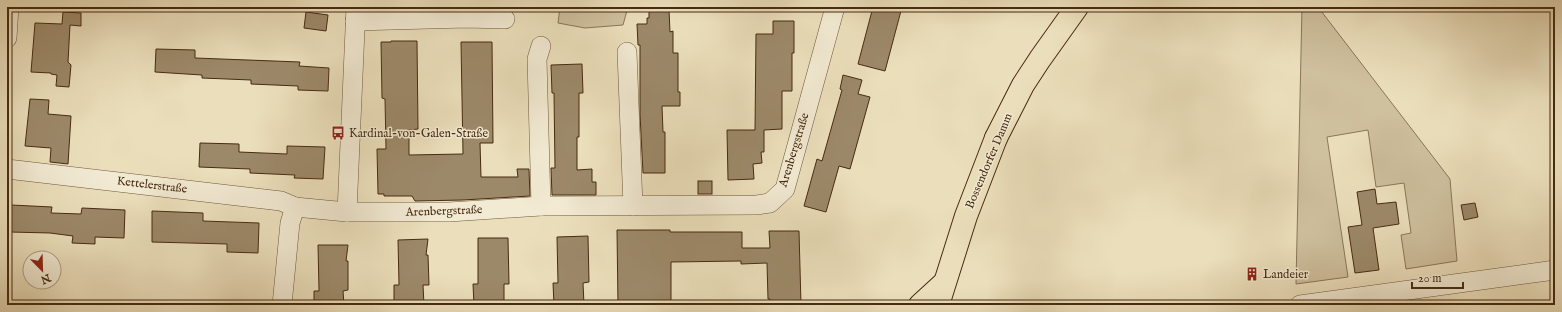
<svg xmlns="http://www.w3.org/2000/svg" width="1562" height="312" font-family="'IM FELL English',serif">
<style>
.green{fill:#cfc09e;stroke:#8b7658}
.building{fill:#9c8969;stroke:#472b11}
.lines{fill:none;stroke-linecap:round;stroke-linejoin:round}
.minor-casing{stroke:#70583c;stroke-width:20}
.major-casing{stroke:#472b11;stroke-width:24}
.highway-casing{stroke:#472b11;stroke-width:24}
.minor{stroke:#f2ead3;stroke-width:19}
.major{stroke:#ebdfbb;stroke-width:22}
.highway{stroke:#ebdfbb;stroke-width:22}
.labels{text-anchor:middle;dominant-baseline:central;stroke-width:3;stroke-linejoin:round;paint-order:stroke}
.poi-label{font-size:12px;fill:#472b11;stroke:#f2ead3;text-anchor:start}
.street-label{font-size:12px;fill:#472b11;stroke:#f2ead3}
</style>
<rect width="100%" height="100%" fill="#ebdfbb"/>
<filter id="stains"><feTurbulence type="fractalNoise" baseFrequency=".005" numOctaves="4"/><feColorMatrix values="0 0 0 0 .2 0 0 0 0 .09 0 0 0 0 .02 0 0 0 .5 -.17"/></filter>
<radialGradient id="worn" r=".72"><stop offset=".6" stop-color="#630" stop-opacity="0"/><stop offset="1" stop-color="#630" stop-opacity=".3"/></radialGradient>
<g class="green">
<path d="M560,7H628L623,25L585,28L558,23Z"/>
<path d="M1302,7H1318L1450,179L1457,261L1406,269L1401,235L1411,233L1404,183L1376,187L1368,130L1327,137L1348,277L1296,284Z"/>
</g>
<g class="building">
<path d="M873,7H902L885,71L858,64Z"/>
<path d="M649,10H669L670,32L673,31V53H678V92H680V106H662L663,132H665V173H643L640,114V45H638L637,24H647V18H649Z"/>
<path d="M63,12L81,13V26L70,25L68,62L71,65L69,87L56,86L57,75L51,74V73L31,72L35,23L62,24Z"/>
<path d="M306,12L328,15L326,31L304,28Z"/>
<path d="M773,21H794V53H792V91H782V129L764,130V152H761L762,163L753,164L754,179L728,180L727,130H755L756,34H773Z"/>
<path d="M391,41H417L418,129L409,130V155L463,154L461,42H492L493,143H480L481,177H518L517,169H529L530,196L463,200L415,201L412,196H384V194H378L377,149H386L385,99L382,98L381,42H391Z"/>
<path d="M156,49L195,50V58L300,62L299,66L329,68L328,91L298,90V86L251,84V80L202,78V75L155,72Z"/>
<path d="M582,64L583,93H579V137H577V170L592,169V182H596V195H552L551,168H555L554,93H552L551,65Z"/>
<path d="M843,75L862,80L858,94L870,97L850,169L839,166L826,212L804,206L817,159L822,161L842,90L840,89Z"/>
<path d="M30,99L49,100L48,114L71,116L68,164L50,162L51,148L25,146Z"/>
<path d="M200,143L239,144V152L287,154V146L325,147L323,179L294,178L295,175L250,173V169L199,167Z"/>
<rect x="698" y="181" width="14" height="13"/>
<path d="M1375,189L1377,204L1396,202L1399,224L1373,228L1379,270L1355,273L1348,227L1362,225L1357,192Z"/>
<path d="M1475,203L1478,217L1464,220L1461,205Z"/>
<path d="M11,205L52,207L51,213L81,214L82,208L125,210L124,238L95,237V244L72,243L73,236L50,233L10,232Z"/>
<path d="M152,211L203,213V221L259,223L258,253L227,252V244L152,242Z"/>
<path d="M617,230H670V232H742V248H770L769,231H799L801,305H770V299H768L767,263L741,264V261L671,262V305H618Z"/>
<path d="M588,236L589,282L583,283L584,305H554L553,283H558L557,237Z"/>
<path d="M478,238H508L509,284H504V305H474L473,284H478Z"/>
<path d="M428,239L426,255H428L429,285H423L424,305H394V285H399L398,240Z"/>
<path d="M318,245H348L346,261H348V290L343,291L344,305H314V291H319Z"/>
</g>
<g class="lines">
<g class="minor-casing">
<g id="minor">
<path d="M355,21L466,18L505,19"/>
<path d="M7,38L9,7"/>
<path d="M541,46L537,59L541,206"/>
<path d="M627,52L633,206"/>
<path d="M7,169L281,201L295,207"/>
<path d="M347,212H449L541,206L757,205L770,203L785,189L835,7"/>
<path d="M282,305L290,223L295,207L347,212L356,7"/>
<path d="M1300,305L1555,270"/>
</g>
</g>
<g class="major-casing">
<g id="major">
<path d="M920,305L944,283"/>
<path d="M938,305L966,216L996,138"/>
</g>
</g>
<g class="highway-casing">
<path id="highway" d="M996,138L1023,85L1040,59L1077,7"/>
</g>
<use href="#minor" class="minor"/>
<use href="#major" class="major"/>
<use href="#highway" class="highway"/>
</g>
<defs>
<g id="bus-bare" transform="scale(1.08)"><path d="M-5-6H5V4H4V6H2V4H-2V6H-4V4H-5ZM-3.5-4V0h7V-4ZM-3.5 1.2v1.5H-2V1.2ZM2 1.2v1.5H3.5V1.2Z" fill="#8f2418" stroke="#f2ead3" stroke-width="2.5" paint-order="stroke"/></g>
<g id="building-bare" transform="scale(1.08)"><path d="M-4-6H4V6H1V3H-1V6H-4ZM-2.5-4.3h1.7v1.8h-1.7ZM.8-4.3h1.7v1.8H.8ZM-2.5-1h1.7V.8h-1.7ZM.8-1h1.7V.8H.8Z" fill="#8f2418" stroke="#f2ead3" stroke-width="2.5" paint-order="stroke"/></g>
</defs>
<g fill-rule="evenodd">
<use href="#bus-bare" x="338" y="133"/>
<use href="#building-bare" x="1252" y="274"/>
</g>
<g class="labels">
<g class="poi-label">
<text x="349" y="133">Kardinal-von-Galen-Straße</text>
<text x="1263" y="274">Landeier</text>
</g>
<g class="street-label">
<text transform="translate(794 150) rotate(-73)">Arenbergstraße</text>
<text transform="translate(989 161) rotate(-67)">Bossendorfer Damm</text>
<text transform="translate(152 185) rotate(7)">Kettelerstraße</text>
<text transform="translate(444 211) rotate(-2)">Arenbergstraße</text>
</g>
</g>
<rect width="1562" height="312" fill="none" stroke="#ebdfbb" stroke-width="24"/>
<rect x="8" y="8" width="1546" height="296" fill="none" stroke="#472b11" stroke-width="2"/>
<rect x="12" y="12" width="1538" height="288" fill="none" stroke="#472b11"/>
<g transform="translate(42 270) rotate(157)"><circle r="19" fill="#f2ead3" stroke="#ae9e85"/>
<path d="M0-3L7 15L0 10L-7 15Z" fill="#8f2418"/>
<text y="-6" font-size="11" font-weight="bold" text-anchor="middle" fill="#472b11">N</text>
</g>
<path d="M1412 282v6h51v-6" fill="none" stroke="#472b11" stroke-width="2"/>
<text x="1418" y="282" font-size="12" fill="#472b11" stroke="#f2ead3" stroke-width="3" paint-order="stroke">20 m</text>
<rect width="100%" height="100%" filter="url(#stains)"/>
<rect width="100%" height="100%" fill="url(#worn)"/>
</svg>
